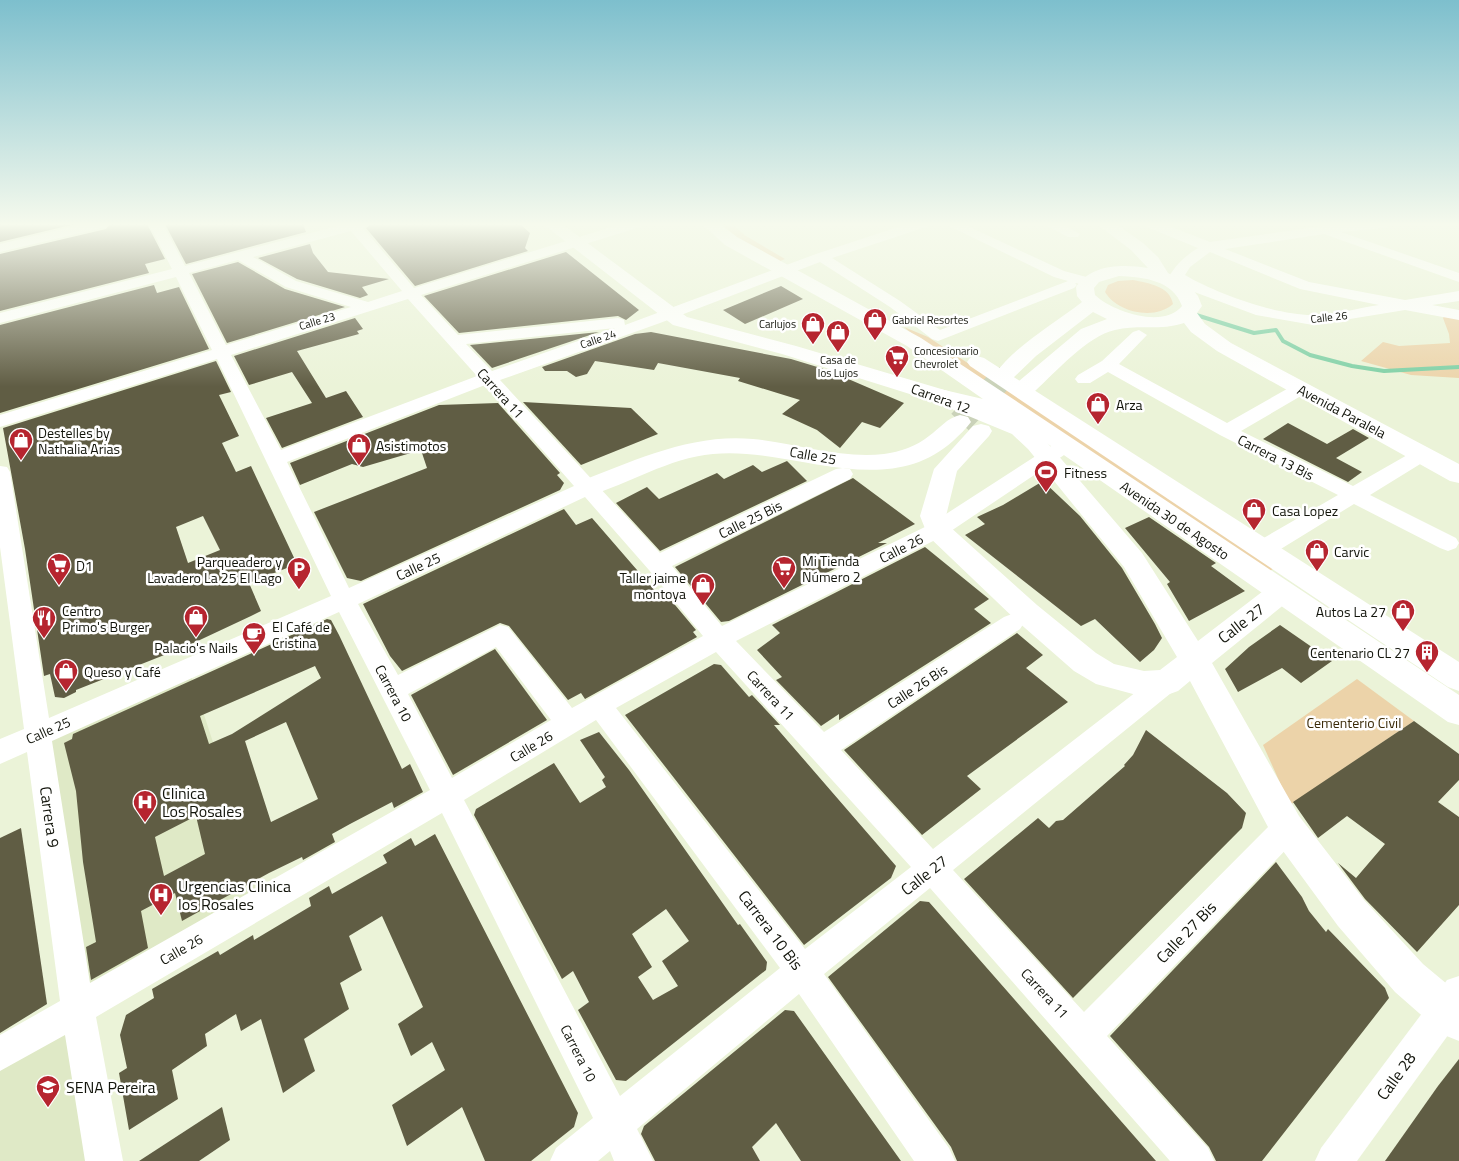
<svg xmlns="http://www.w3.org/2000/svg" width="1459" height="1161" font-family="'Titillium Web',sans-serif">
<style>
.built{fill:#dfe9c6}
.green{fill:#ecd3a9}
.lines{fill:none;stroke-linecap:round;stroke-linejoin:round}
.stream{stroke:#7dcfa4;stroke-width:4}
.building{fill:#605d44;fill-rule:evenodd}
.secondary-tunnel-far1{stroke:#cad2b9;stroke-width:19;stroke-dasharray:19 9;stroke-linecap:butt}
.secondary-tunnel{stroke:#cad2b9;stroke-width:24;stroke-dasharray:24 12;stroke-linecap:butt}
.street{fill:#fff;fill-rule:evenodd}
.secondary{fill:#fff;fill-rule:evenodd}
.primary{fill:#fff;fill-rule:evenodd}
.labels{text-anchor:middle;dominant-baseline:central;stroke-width:5;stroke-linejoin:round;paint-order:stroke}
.far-street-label{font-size:11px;fill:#12140b;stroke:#fff}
.far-poi-label{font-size:11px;fill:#12140b;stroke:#fff;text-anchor:start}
.street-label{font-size:14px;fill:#12140b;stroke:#fff}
.poi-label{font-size:14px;fill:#12140b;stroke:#fff;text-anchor:start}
.park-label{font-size:14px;fill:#3a2a08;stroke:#fff}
.near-street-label{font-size:16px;fill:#12140b;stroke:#fff}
.near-poi-label{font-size:16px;fill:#12140b;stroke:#fff;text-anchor:start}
</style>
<rect width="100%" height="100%" fill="#ebf3d8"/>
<path class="built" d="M191,675L265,901L78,1010L104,1161H0V1054L78,1010L38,735Z"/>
<g class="green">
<path d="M718,224H732L746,236L785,259L778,262L737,240Z"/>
<path d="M1133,280C1148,283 1170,286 1173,304C1154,321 1117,312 1105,292L1108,285L1118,281Z"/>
<path d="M1447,312L1459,315V378L1411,375L1361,361L1383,342L1399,346L1450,343L1449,334L1443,318Z"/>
<path d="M904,327L928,337L1277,566L1266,574L919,340Z"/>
<path d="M1357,679L1414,721L1290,805L1263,745Z"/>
</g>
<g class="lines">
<path class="stream" d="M1193,314L1254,333L1276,330L1283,341L1310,355L1352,366L1384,371L1459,367"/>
</g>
<g class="building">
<path d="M0,224H75L0,242Z"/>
<path d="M110,224H147L165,259L145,264L149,273L0,311V254L106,229Z"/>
<path d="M165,224H303L306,232L186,264Z"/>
<path d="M371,224H520L530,233L525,248L528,251L415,286L366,228Z"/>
<path d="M310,244L313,253L328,272L389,279L362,287L368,295L360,298L297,279L258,258Z"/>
<path d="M566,252L639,310L626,320L618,316L459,333L424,296Z"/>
<path d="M238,262L285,289L345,307L227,343L192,274Z"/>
<path d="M154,285L157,293L179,287L209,349L0,413V325Z"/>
<path d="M781,286L803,299L745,324L723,310Z"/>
<path d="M355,318L363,329L357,331L359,334L297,351L326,398L346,391L363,417L282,448L266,418L312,403L292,372L249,385L234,356Z"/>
<path d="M599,332L492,368L470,345Z"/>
<path d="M651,332L791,359L847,376L846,378L904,403L880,428L862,422L840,448L817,430L782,414L800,400L738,381L740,378L658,363L654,370L595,361L587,374L576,377L567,371H545L542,367L635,334Z"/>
<path d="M216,361L231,392L219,395L239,436L222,443L236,472L251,466L297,564L249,583L261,611L251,616L187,646L76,690V692L64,698L55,697L50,674L44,676L25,549L3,428ZM203,516L220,550L188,563L176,527Z"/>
<path d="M523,402L631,408L658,434L581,465Z"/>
<path d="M498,403L560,473L557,475L564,483L560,490L361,581L347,578L314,512L427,468L421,450L363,467L352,464L300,485L290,463L439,405Z"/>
<path d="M1288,423L1327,444L1353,429L1369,438L1336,458L1362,472L1348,482L1263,439Z"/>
<path d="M787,461L807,481L660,551L616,503L647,487L659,499L717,473L724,479L753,465L762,472Z"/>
<path d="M853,478L915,524L878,543H887L729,621L721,622L675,567Z"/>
<path d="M1043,481L1080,516L1122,568L1155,624L1162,638L1154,650L1140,662L1095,619L1081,626L965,535L985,524L977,517L1003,505Z"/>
<path d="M564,509L576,525L592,518L663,600L665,593L696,630L693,632L697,637L585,699L581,693L568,700L509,626L500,623L402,671L390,656L363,604Z"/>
<path d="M1149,517L1216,563L1211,566L1245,591L1189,621L1167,584L1170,582L1125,528Z"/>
<path d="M925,547L989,599L974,609L991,623L839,720V714L821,726L776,680L782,677L757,650L780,633L772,625Z"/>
<path d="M327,619L331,620L339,635L402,769L410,764L423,792L394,808L392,802L350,824L332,834L335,842L303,860L302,857L269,873L182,921L175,893L141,911L148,948L91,980L86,947L96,942L83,862L76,791L64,743L72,739L73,734ZM315,666L321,678L232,734L209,744L200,716ZM286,722L318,799L271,822L245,741ZM196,816L205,854L164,876L155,837Z"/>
<path d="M1280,625L1332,661L1301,683L1282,668L1238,692L1225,669L1249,647Z"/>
<path d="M1017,633L1043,655L1026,668L1068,702L967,776L981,789L922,835L844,750Z"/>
<path d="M495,649L547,720L453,775L411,695Z"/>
<path d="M714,664L721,665L749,697L752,695L780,725H774L896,866L891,878L804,945L625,715Z"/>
<path d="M1414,721L1459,754V780L1438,802L1459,817V905L1417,952L1365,899L1338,863L1356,878L1385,844L1347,816L1318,838L1293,802Z"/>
<path d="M1146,730L1227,793L1246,813L1242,828L1073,998L964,879L1038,818L1049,828L1056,821L1063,820L1125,766L1124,765L1133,755Z"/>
<path d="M599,732L629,770L738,925L740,924L767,962L766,970L626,1081L616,1080L578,1010L589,1002L573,971L562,979L474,815L476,809L554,763L580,803L606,787L602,780L605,777L580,740ZM666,909L689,941L662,961L678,986L653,1000L638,977L652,967L632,934Z"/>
<path d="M21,828L47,1004L0,1033V838Z"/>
<path d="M435,834L578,1113L574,1127L531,1161H485L462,1107L407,1146L392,1105L445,1070L432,1042L411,1056L398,1024L423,1007L382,916L349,936L362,970L340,983L349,1009L304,1039L315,1071L283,1093L261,1019L241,1031L236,1014L205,1034L207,1046L172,1070L178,1099L129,1130L119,1073L127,1068L120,1035L126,1015L154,998L152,989L218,951L220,955L253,935L254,940L311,906L309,898L329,886L332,894L387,863L383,855L411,838L415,846Z"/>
<path d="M1276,862L1302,897L1309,911L1326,932L1328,929L1385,988L1389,998L1262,1161H1216L1209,1147L1110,1036Z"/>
<path d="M920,901L929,902L1156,1161H957L951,1147L828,977Z"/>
<path d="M785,1010L794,1011L901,1161H801L776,1123L752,1147L760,1161H655L641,1134L644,1126Z"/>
<path d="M1459,1059V1161H1385L1438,1086Z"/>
<path d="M222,1107L230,1140L199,1161H139Z"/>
</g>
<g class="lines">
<path class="secondary-tunnel-far1" d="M1001,379L1006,374"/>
<path class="secondary-tunnel" d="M960,422L1002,378"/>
<g class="street">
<path d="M83,224H108L106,227L0,252V244Z"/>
<path d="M149,224H163L185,266L345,224H369L363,228L414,288L621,224H642L640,227L421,295L458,335L618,318L624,320L625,325L816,254L907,224H928L926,227L832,258L900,301L940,330L1068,281L1054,277L945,224H963L1064,271L1094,279L1096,282L1094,285L1089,286L1075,283L1077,285L1074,288L938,341L932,339L890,307L820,262L660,323L500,380L660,553L836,469L843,468L850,469L853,474L850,479L672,566L722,626L929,525L1059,441L1066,439L1073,441L1076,445L1073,449L945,535L736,641L824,732L1004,617L1012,614L1020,617L1024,623L1020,629L841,750L933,849L1158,675L1167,672L1176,675L1180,682L1176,689L953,870L1084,1012L1277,818L1287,814L1297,818L1301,828L1297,838L1107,1036L1208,1148L1214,1161H1170L930,888L824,974L949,1148L955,1161H914L799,994L637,1129L653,1161H614L610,1151L598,1161H550L556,1148L593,1118L442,813L96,1017L123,1161H85L65,1035L0,1071V1035L60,1001L27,752L0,764V739L24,729L0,547V466L7,467L10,472L49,718L331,596L217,359L0,427V415L212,350L176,277L0,323V313L172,269ZM351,231L402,291L368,302L296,281L253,257ZM238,260L286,287L351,307L226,345L189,273ZM408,299L477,376L281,450L231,355ZM615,328L492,371L466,344ZM485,385L574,486L349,588L287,462ZM585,497L649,570L703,636L572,708L508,627L500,625L398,675L358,604ZM339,612L430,790L90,983L52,741ZM496,647L551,720L452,778L408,694ZM716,652L911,867L805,949L616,708ZM596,720L780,968L620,1096L464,800Z"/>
<path d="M1043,224H1062L1080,234L1078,237H1068Z"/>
<path d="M1145,224H1164L1210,242L1323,226L1391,224L1384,228L1341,232L1459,273V282L1324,234L1225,249L1309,282L1405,300L1459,291V301L1432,305L1459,310V320L1405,310L1313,325L1256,315L1189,290L1179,285L1173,288L1168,286L1165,283C1175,266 1181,259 1198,248L1147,227ZM1210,252L1300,289L1379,305C1358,308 1335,315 1314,315C1278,316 1215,293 1185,275L1190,267Z"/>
<path d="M1139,330L1147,335L1119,364L1227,423L1294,385H1306L1309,389L1306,393L1241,431L1353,486L1416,450L1423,448L1430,450L1433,454L1430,458L1370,495L1456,538L1459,543L1456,548L1448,551L1440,548L1354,504L1271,555L1263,557L1255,555L1252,549L1255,543L1338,495L1220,435L1108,372L1090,383H1078L1075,379L1078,375L1102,361L1133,332Z"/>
<path d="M1459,976V1020L1357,1161H1315L1321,1148L1447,980Z"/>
</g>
<g class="secondary">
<path d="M543,224H562L687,317L796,346L948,391L1028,424L1044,439L1142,553L1198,641L1271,585L1281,582L1291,585L1295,592L1291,599L1212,663L1299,816L1364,900L1423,964L1459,994V1041L1444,1035L1395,992L1338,926L1275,840L1190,681L1178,691L1167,695L1144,697L1096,684L1074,671L1017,621L928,536L920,516L934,469L973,426L981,424L989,426L992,431L989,436L957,471L946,516L949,526L1037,605L1096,653L1114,664L1144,671L1160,670L1177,657L1124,567L1028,449L1012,434L932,401L782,354L673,325Z"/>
<path d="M1097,224H1116L1143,243L1158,257L1168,273L1188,284L1198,296L1202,306L1197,313L1205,324L1231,343L1459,464V483L1450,481L1217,351L1191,332L1184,323C1161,331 1138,324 1115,330C1087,336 1056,372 1035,391L1027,392L1019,391L1016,386L1019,381L1081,329L1107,319L1093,312L1036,356L1013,378L1006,380L999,378L995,374C1016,345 1054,324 1082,302L1077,296L1076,287C1091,264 1123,264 1148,268L1131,250ZM1119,276C1143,277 1173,280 1182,306C1164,329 1113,312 1095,295L1094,288L1099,282Z"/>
<path d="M960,415L968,417L971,422C966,429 959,435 953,441C885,502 791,446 713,454C668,458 630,484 587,496L578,494L575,488L578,482C634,461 691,433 753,439C796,443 840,459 884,454C900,452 917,446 929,436C940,428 947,418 960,415Z"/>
</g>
<g class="primary">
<path d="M702,224H720L737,237L921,338L1459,695V725L1448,722L1009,417L932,401L929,396L932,391L940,389L983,399L907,346L725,245Z"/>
<path d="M977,356L984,358L1459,662V691L1448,687L970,366L967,362L970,358Z"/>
</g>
</g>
<linearGradient id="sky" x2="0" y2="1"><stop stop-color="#7dbfcd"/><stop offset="0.58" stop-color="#f6faed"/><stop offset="1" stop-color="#f6faed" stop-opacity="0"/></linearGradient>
<rect width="1459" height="387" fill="url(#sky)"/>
<defs>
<g id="shop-pin" transform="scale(1.25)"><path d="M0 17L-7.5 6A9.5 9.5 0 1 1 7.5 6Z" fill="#b6252f" stroke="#fff"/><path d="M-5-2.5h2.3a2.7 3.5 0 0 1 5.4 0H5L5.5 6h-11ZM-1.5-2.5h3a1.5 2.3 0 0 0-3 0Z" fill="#fff"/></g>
<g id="supermarket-pin" transform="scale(1.25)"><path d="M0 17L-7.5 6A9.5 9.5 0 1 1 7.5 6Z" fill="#b6252f" stroke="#fff"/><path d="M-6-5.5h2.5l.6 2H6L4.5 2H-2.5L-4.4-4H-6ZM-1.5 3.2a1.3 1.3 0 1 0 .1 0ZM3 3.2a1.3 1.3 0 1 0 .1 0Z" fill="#fff"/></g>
<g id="stadium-pin" transform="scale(1.25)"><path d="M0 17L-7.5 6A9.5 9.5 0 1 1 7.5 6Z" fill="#b6252f" stroke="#fff"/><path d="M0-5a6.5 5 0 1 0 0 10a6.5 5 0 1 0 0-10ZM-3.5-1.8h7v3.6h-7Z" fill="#fff"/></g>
<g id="parking-pin" transform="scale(1.25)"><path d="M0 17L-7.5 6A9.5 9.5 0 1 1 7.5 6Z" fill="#b6252f" stroke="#fff"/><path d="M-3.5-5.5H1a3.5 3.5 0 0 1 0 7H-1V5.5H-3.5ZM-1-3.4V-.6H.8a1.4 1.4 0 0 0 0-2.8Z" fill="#fff"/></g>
<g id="restaurant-pin" transform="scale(1.25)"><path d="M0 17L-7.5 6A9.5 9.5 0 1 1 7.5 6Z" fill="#b6252f" stroke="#fff"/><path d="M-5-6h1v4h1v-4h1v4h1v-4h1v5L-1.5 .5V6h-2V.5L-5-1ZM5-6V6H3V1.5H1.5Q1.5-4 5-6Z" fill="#fff"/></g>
<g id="cafe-pin" transform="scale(1.25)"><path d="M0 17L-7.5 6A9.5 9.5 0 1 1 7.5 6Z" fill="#b6252f" stroke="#fff"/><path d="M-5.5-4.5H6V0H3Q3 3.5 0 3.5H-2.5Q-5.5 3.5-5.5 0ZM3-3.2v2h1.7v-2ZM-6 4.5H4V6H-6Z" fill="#fff"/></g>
<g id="building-pin" transform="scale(1.25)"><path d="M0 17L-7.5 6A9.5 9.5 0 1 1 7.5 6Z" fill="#b6252f" stroke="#fff"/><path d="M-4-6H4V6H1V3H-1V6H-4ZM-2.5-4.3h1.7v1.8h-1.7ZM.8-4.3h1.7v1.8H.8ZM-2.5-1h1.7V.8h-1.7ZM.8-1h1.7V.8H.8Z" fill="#fff"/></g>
<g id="hospital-pin" transform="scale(1.25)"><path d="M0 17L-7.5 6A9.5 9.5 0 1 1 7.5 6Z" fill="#b6252f" stroke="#fff"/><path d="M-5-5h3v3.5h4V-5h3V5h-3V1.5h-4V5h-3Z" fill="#fff"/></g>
<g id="university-pin" transform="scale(1.25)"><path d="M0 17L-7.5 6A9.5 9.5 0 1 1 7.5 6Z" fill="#b6252f" stroke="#fff"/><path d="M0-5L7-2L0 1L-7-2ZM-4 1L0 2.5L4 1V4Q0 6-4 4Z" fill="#fff"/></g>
</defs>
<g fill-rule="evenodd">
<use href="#shop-pin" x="875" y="320"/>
<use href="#shop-pin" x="813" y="324"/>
<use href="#shop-pin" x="838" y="332"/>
<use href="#supermarket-pin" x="897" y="357"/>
<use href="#shop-pin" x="1098" y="404"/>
<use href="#shop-pin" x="21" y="440"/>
<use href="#shop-pin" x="359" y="445"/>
<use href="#stadium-pin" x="1046" y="472"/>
<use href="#shop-pin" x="1254" y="510"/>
<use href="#shop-pin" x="1317" y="551"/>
<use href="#supermarket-pin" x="59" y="565"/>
<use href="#supermarket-pin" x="784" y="568"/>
<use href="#parking-pin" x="299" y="569"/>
<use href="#shop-pin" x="703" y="585"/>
<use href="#shop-pin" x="1403" y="611"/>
<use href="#shop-pin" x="196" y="617"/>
<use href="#restaurant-pin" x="44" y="618"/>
<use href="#cafe-pin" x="254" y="634"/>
<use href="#building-pin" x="1427" y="652"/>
<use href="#shop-pin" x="66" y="671"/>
<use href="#hospital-pin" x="145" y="802"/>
<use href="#hospital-pin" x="161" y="895"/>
<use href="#university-pin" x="48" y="1087"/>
</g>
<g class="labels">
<g class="far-street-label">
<text transform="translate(1329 317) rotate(-6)">Calle 26</text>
<text transform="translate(317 321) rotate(-17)">Calle 23</text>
<text transform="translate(598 339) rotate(-19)">Calle 24</text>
</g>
<g class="far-poi-label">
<text x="892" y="320">Gabriel Resortes</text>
<text x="796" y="324" text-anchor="end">Carlujos</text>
<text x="914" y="351">Concesionario<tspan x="914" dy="13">Chevrolet</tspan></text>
<text x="838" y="360" text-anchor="middle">Casa de<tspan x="838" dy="13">los Lujos</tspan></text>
</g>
<g class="street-label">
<text transform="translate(501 393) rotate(48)">Carrera 11</text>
<text transform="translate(941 398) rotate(20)">Carrera 12</text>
<text transform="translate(1342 411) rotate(28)">Avenida Paralela</text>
<text transform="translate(813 455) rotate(10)">Calle 25</text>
<text transform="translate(1276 457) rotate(27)">Carrera 13 Bis</text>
<text transform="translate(750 519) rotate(-26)">Calle 25 Bis</text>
<text transform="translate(1175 520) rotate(34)">Avenida 30 de Agosto</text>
<text transform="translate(901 548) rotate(-27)">Calle 26</text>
<text transform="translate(418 566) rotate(-25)">Calle 25</text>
<text transform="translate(917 686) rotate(-33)">Calle 26 Bis</text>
<text transform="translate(394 693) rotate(62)">Carrera 10</text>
<text transform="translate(771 695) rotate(47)">Carrera 11</text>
<text transform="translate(48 730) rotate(-24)">Calle 25</text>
<text transform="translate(531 746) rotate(-31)">Calle 26</text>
<text transform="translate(181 949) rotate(-30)">Calle 26</text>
<text transform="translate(1045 993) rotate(47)">Carrera 11</text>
<text transform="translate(579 1053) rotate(63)">Carrera 10</text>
</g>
<g class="poi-label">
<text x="1116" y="404">Arza</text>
<text x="38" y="432">Destelles by<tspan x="38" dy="16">Nathalia Arias</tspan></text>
<text x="376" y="445">Asistimotos</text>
<text x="1064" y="472">Fitness</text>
<text x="1272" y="510">Casa Lopez</text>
<text x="1334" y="551">Carvic</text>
<text x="802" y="560">Mi Tienda<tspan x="802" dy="16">Número 2</tspan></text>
<text x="282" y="561" text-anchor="end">Parqueadero y<tspan x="282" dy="16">Lavadero La 25 El Lago</tspan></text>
<text x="76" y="565">D1</text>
<text x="686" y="577" text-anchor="end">Taller jaime<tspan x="686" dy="16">montoya</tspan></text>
<text x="62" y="610">Centro<tspan x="62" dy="16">Primo's Burger</tspan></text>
<text x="1386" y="611" text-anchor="end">Autos La 27</text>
<text x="272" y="626">El Café de<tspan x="272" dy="16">Cristina</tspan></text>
<text x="196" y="647" text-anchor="middle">Palacio's Nails</text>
<text x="1410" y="652" text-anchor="end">Centenario CL 27</text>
<text x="84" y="671">Queso y Café</text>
</g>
<g class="park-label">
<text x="1354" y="722">Cementerio Civil</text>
</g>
<g class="near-street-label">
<text transform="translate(1241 623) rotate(-38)">Calle 27</text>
<text transform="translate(50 817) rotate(82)">Carrera 9</text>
<text transform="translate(924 875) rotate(-38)">Calle 27</text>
<text transform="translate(771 930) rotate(53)">Carrera 10 Bis</text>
<text transform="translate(1186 932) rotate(-46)">Calle 27 Bis</text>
<text transform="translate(1396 1076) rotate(-54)">Calle 28</text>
</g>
<g class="near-poi-label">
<text x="162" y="793">Clinica<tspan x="162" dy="18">Los Rosales</tspan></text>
<text x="178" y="886">Urgencias Clinica<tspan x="178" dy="18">los Rosales</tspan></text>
<text x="66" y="1087">SENA Pereira</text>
</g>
</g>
</svg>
